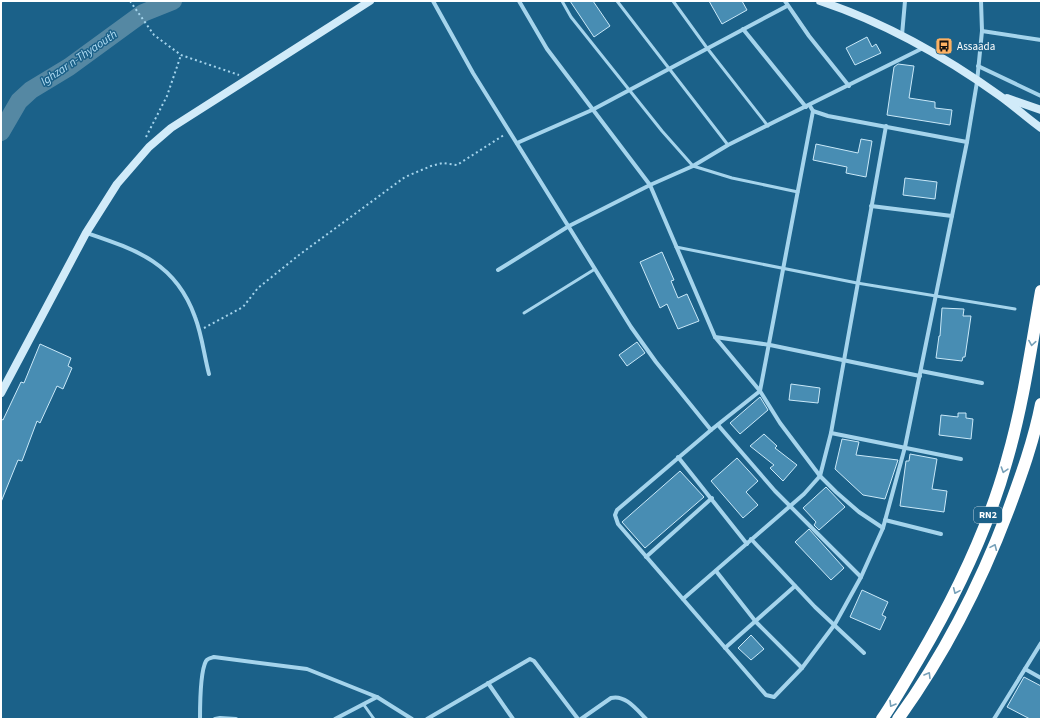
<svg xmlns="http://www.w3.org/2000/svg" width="1042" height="720" font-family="'Source Sans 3',sans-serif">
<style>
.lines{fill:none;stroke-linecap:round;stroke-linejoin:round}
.river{stroke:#5588a3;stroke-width:18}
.building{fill:#488db3;stroke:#cae9f9}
.path{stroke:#a5d4ec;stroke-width:2;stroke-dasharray:2 3;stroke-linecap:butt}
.lane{stroke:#a5d4ec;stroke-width:3}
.street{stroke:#a5d4ec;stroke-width:4}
.secondary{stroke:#d1ebf9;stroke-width:8}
.highway{stroke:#fff;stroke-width:12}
.oneway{stroke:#76a0b8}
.labels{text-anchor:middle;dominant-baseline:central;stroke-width:3;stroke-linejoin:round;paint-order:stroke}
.shield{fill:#1b6189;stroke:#bbd0dc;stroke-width:1}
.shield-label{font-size:10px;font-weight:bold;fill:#fff}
.poi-label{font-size:11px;fill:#fff;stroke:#1b6189;text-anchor:start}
.water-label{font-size:12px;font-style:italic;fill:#b1ddf4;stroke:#1b6189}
</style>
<rect width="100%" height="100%" fill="#1b6189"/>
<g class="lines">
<path class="river" d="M1,132L19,101L31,90L69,67L143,13L173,1"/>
</g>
<g class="building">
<path d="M570,1H593L610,26L594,37Z"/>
<path d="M709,1H742L747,10L722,24Z"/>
<path d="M867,37L872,47L876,44L881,53L855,65L846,48Z"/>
<path d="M898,64L914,66L909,98L935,102V108L952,110L950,125L887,115L894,67Z"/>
<path d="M861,139L872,141L866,177L846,173L847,167L813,160L816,144L858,153Z"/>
<path d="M905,178L937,182L935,199L903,195Z"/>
<path d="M662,252L674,280L671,281L678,298L687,294L699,321L678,329L667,304L660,308L640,262Z"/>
<path d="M942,308L964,309L963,316H971L965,357H963L962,361L936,358L939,336H940Z"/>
<path d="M637,342L645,353L627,366L619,355Z"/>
<path d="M40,344L71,358L68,366L72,368L63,389L57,386L40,423L37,421L22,461L18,460L1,502V419L3,420L21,382L24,383Z"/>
<path d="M791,384L820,388L818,403L789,400Z"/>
<path d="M760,397L768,410L740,434L730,423Z"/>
<path d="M958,413H966V418L973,419L971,439L939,435L941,415L958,417Z"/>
<path d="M764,434L777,446L775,448L797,465L783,481L770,468L774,465L750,446Z"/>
<path d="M842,439L859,442L856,455L898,460L885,499L863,495L835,469Z"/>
<path d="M910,454L937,459L932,489L947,491L944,512L900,506L906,461H909Z"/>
<path d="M737,458L758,481L746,492L758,505L743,518L711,481Z"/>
<path d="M680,471L704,497L645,548L622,522Z"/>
<path d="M826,487L845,507L819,530L814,525L816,522L803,508Z"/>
<path d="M809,529L844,568L831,580L795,542Z"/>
<path d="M862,590L888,602L882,615L886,617L880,630L850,617Z"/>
<path d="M751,635L764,649L751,660L738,648Z"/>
<path d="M1024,677L1041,686V719H1030L1007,707Z"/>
</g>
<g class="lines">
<g class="path">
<path d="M130,1L154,35L181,55L239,75"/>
<path d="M1,2L2,1"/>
<path d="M146,137L167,96L181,55"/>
<path d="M204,328L243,307L258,288L299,255L405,177L431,166L443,163L457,165L504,135"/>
</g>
<g class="lane">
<path d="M562,1L571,17L662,131L693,166L732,178L798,192"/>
<path d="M617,1L728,145"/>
<path d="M673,1L707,48L768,126"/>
<path d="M676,247L857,283L1015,309"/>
<path d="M524,313L595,269"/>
<path d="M364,705L374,719"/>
</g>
<g class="street">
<path d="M433,1L473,73L631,327L656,362L711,430"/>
<path d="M519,1L547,49L650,185L715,337L760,391L780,423L820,476L836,492L859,512L883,528"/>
<path d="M785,1L809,36L849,86"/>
<path d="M743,29L806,107"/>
<path d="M982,31L1041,40"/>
<path d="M902,35L905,1"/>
<path d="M978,66L1041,96"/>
<path d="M810,106L813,111L828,116L967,142"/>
<path d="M813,111L760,391L711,430L617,510L615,515L618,524L766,695L774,697L802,668L835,624L861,577L883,528L905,447L967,142L977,82L982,31L981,1"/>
<path d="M517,143L592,110L787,6"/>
<path d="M871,206L952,216"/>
<path d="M87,233C137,250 176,263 195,317C202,335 204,355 209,374"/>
<path d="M498,270L569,226L650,185L693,166L728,145L923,48"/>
<path d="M715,337L770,345L920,376"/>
<path d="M921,371L982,383"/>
<path d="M718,425L775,491L861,577"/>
<path d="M831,433L961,459"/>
<path d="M678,457L747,544"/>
<path d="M885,520L941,534"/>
<path d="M751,539L815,607L864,653"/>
<path d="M646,557L712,498"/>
<path d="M716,571L756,622L802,668"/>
<path d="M683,599L804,494L820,476L831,433L886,126"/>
<path d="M725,648L795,586"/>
<path d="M1025,669L1041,678"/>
<path d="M488,683L513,719"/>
<path d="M200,719C200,706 200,672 206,661C208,658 211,658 214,657L307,669L377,697L412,719"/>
<path d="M215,719L220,718L236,719"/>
<path d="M335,719L377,697"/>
<path d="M427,719L530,659L534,661L578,719"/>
<path d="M581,719L611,698C625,694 637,710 646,719"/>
<path d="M994,719L1041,643"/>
</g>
<g class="secondary">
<path d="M820,1C883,22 947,58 1000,96C1014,106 1027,118 1041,128"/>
<path d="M1007,98L1041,110"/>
<path d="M1,393L86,233L117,184L149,147L171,128L370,1"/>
</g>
<g class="highway">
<path d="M882,719C895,700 906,680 918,660C955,597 988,530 1007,460C1023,405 1031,348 1041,291"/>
<path d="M898,719C945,654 980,585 1008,511C1021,476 1034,440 1041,404"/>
</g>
</g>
<defs><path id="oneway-chevron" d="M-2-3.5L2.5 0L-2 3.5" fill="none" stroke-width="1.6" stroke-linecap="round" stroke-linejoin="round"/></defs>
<g class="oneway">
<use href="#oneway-chevron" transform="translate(1032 343) rotate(99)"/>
<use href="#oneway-chevron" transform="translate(1004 470) rotate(108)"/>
<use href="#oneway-chevron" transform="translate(994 547) rotate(-66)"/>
<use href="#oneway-chevron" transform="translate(956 591) rotate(114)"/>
<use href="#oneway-chevron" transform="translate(928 675) rotate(-59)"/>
<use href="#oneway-chevron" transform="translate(892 704) rotate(121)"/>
</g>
<defs>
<g id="bus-square" transform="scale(0.9)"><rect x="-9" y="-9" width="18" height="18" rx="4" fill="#fdb162" stroke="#1b6189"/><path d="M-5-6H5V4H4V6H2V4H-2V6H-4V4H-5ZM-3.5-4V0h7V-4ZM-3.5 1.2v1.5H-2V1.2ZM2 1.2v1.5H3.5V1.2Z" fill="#111"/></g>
</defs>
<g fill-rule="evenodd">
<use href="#bus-square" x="944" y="46"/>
</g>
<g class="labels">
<rect class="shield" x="974" y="507" width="28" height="16" rx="3"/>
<g class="shield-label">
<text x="988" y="515">RN2</text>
</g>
<g class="poi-label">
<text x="957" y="46">Assaada</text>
</g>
<g class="water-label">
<text transform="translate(79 58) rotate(-34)">Ighzar n-Thyaouth</text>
</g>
</g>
<rect width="1042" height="720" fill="none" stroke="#ffffff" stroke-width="4"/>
</svg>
